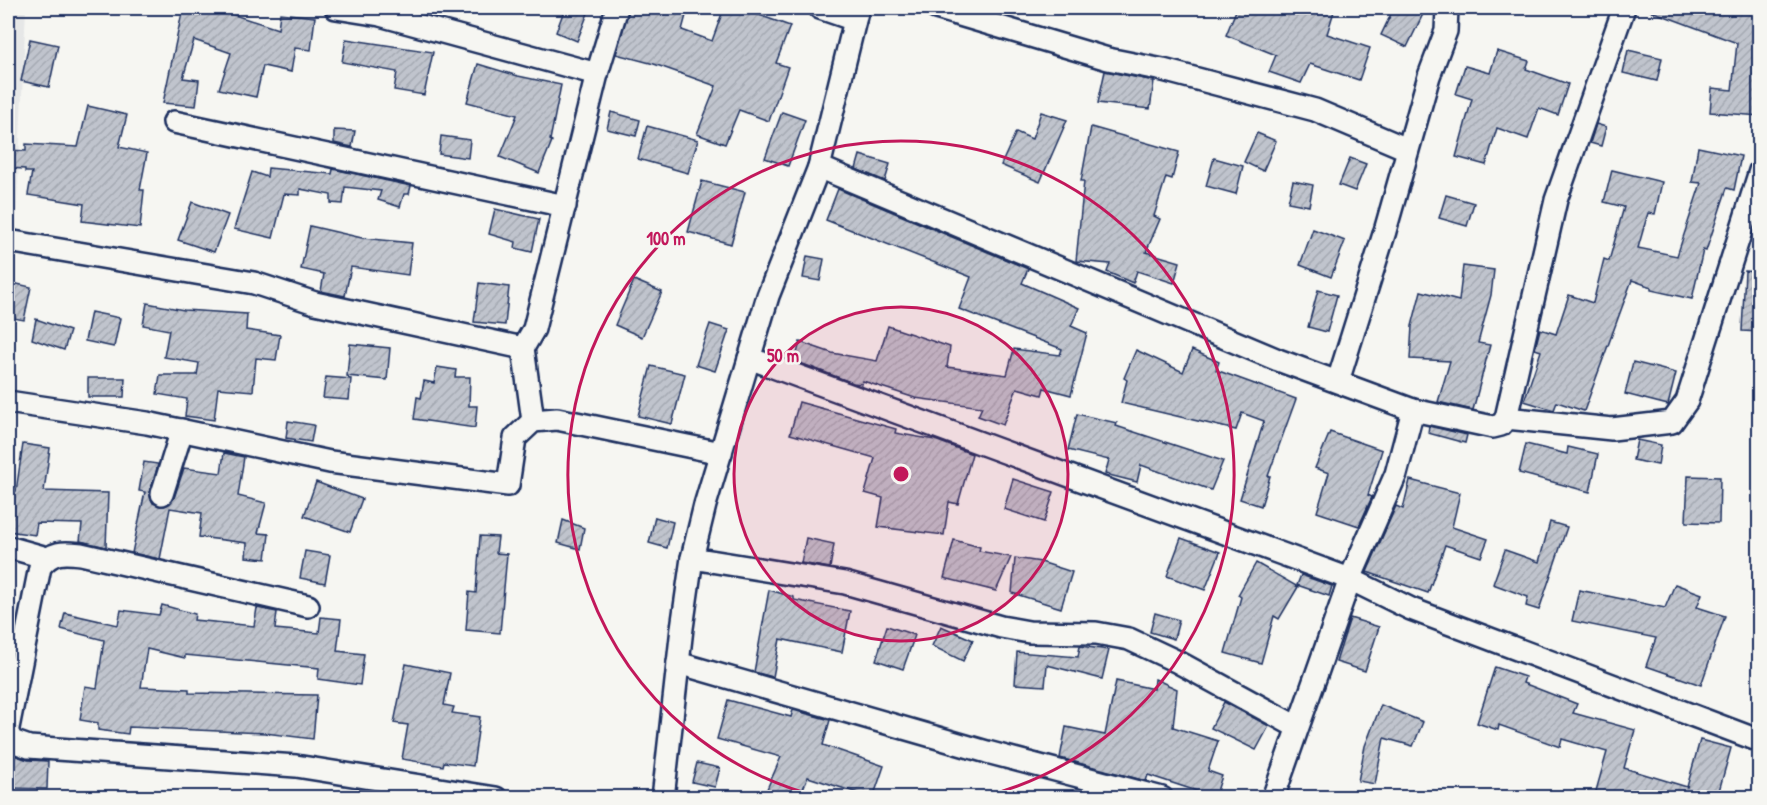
<svg xmlns="http://www.w3.org/2000/svg" width="1767" height="805" font-family="'Patrick Hand',sans-serif">
<style>
.built{fill:#e6e7e7}
.building{fill:url(#building-hatch);stroke:#1b2f5e;stroke-width:1.5}
.lines{fill:none;stroke-linecap:round;stroke-linejoin:round}
.minor-casing{stroke:#1b2f5e;stroke-width:26}
.minor{stroke:#f6f6f2;stroke-width:21}
.ring{fill:none;stroke:#c2185b;stroke-width:3}
.centre{fill:#c2185b;stroke:#f6f6f2;stroke-width:3}
.ring-label{font-size:18px;text-anchor:middle;font-weight:bold;fill:#c2185b;stroke:#f6f6f2;stroke-width:5;stroke-linejoin:round;paint-order:stroke}
</style>
<defs>
<pattern id="building-hatch" width="6" height="6" patternUnits="userSpaceOnUse" patternTransform="scale(1.5)"><rect width="6" height="6" fill="#c0c4cd"/><path d="M-1 1l2-2M0 6l6-6M5 7l2-2" fill="none" stroke="#a4a9b2"/></pattern>
</defs>
<rect width="100%" height="100%" fill="#f6f6f2"/>
<filter id="ink" filterUnits="userSpaceOnUse"><feTurbulence type="fractalNoise" baseFrequency=".0167" numOctaves="2"/><feDisplacementMap in="SourceGraphic" scale="12" xChannelSelector="R" yChannelSelector="G"/><feConvolveMatrix kernelMatrix="1 2 1 2 8 2 1 2 1" color-interpolation-filters="sRGB"/></filter>
<g filter="url(#ink)">
<path class="built" d="M8,8H26L15,246H8Z"/>
<g class="building">
<path d="M183,8H223L222,11L278,29L280,13L315,17L311,50L295,48L291,72L263,66L256,97L219,89L231,53L194,40L183,78L199,80L196,106L163,103Z"/>
<path d="M565,8H590L577,41L556,32Z"/>
<path d="M629,8H688L682,30L712,41L724,8H739L790,26L776,63L788,67L769,121L739,110L725,144L697,134L716,86L654,64L616,54Z"/>
<path d="M1237,8H1335L1327,34L1370,48L1359,80L1310,64L1301,83L1269,72L1276,55L1226,35Z"/>
<path d="M1394,8H1410L1423,14L1407,47L1381,35Z"/>
<path d="M1643,8H1760V116L1710,112L1712,88L1732,90L1737,43Z"/>
<path d="M30,39L58,45L49,87L21,81Z"/>
<path d="M346,39L433,52L424,95L394,90L397,72L342,62Z"/>
<path d="M1628,50L1662,58L1657,81L1623,73Z"/>
<path d="M1497,51L1529,61L1526,69L1568,84L1558,115L1539,108L1528,139L1497,128L1486,165L1456,157L1472,99L1456,94L1465,66L1490,73Z"/>
<path d="M478,64L518,76L561,85L550,140L552,141L539,173L500,157L517,115L467,102Z"/>
<path d="M1105,71L1154,81L1150,109L1098,103Z"/>
<path d="M88,106L127,115L119,147L147,153L140,190H144L140,228L82,221L84,204L28,195L32,172H25V169L8,168V150L26,151V144L78,147Z"/>
<path d="M611,112L640,120L636,136L607,129Z"/>
<path d="M782,112L805,120L788,166L765,158Z"/>
<path d="M1041,112L1067,120L1040,182L1001,165L1016,132L1032,139Z"/>
<path d="M1596,124L1606,127L1601,146L1590,143Z"/>
<path d="M647,126L698,140L688,173L638,159Z"/>
<path d="M1091,127L1179,152L1172,179L1166,177L1154,216L1160,219L1146,252L1180,262L1174,283L1137,271L1133,283L1107,272L1110,264L1076,261L1084,181H1081Z"/>
<path d="M334,130L355,131L352,147L334,143Z"/>
<path d="M1257,133L1276,141L1263,171L1244,162Z"/>
<path d="M441,136L470,140L468,158L439,154Z"/>
<path d="M1698,147L1741,156L1734,190L1727,188L1706,251L1703,250L1692,299L1651,290V287L1632,280L1584,411L1557,402L1554,410L1524,401L1541,351L1535,349L1540,329L1556,334L1569,295L1593,303L1604,259L1609,261L1624,207L1604,202L1612,170L1662,182L1655,214L1648,213L1638,248L1677,256L1701,183L1692,182Z"/>
<path d="M860,155L890,164L885,181L856,169Z"/>
<path d="M1214,158L1243,166L1236,194L1206,186Z"/>
<path d="M1350,158L1366,164L1355,191L1339,185Z"/>
<path d="M268,168L332,174L333,169L411,186L409,194H404L400,207L378,200L381,191L345,187L343,204L331,203V195L300,189V195L284,194L273,238L234,229L252,172L267,177Z"/>
<path d="M702,181L745,192L731,244L688,232Z"/>
<path d="M1293,181L1313,185L1309,206L1288,202Z"/>
<path d="M838,189L1028,269L1022,283L1079,308L1071,326L1087,333L1071,395L1044,388L1042,395L1017,388L1003,425L978,416L982,407L915,398L863,381L862,384L853,383L795,361L800,342L832,353L877,361L888,326L950,347L947,367L1007,375L1014,349L1060,355L1062,349L959,309L971,277L826,220Z"/>
<path d="M1446,195L1474,203L1467,226L1439,218Z"/>
<path d="M192,202L228,215L214,252L178,240Z"/>
<path d="M495,209L539,219L532,252L515,248L516,242L489,234Z"/>
<path d="M310,226L362,238L412,243L408,275L351,267L345,296L321,291L324,274L301,269Z"/>
<path d="M1313,229L1345,241L1331,277L1300,265Z"/>
<path d="M807,256L824,259L820,281L803,278Z"/>
<path d="M1463,266L1494,270L1491,295L1478,343L1490,345L1473,410L1438,402L1450,361L1410,359L1412,326L1421,291L1459,301Z"/>
<path d="M1745,271L1760,272V332L1742,331Z"/>
<path d="M634,280L662,292L642,337L615,325Z"/>
<path d="M8,282L31,287L24,320L8,317Z"/>
<path d="M479,283L509,287L505,325L474,322Z"/>
<path d="M1318,290L1337,295L1327,332L1308,327Z"/>
<path d="M147,303L184,310L247,314L246,330L280,335L276,360L256,358L253,391L218,388L214,420L185,416L187,399L157,394L160,375H197L199,363L164,357L169,330L143,325Z"/>
<path d="M91,312L120,318L114,347L85,341Z"/>
<path d="M36,319L70,331L64,350L32,339Z"/>
<path d="M710,324L729,330L715,371L696,365Z"/>
<path d="M350,344L390,348L387,380L347,376Z"/>
<path d="M1136,350L1183,372L1192,350L1219,362L1216,370L1296,399L1268,476H1270L1261,506L1240,499L1264,421L1242,413L1236,430L1121,403L1127,380L1124,378Z"/>
<path d="M1633,362L1676,373L1668,405L1625,394Z"/>
<path d="M651,366L685,374L672,424L638,416Z"/>
<path d="M437,367L456,370L455,377H470L469,406H477L475,428L414,419L417,397L421,398L424,381L434,383Z"/>
<path d="M326,377L351,379L349,400L323,398Z"/>
<path d="M88,378H125L124,397H88Z"/>
<path d="M799,402L896,429L895,433L935,440L972,454L958,504L949,502L944,535L878,527L883,498L865,493L875,458L790,434Z"/>
<path d="M1077,414L1117,423L1116,426L1223,461L1211,490L1141,465L1137,482L1105,474L1109,460L1068,450Z"/>
<path d="M288,421L314,425L311,442L286,438Z"/>
<path d="M1429,426L1467,435L1465,443L1428,433Z"/>
<path d="M1330,432L1382,450L1368,495L1372,497L1359,526L1317,512L1329,473L1315,468Z"/>
<path d="M1637,440L1661,445L1658,465L1633,460Z"/>
<path d="M23,444L50,448L44,491L108,493L106,547L80,541L82,524L37,523L35,535L8,531V490L16,491Z"/>
<path d="M1526,444L1567,454L1568,447L1598,454L1590,492L1519,473Z"/>
<path d="M224,453L244,457L238,496L266,503L258,533L269,534L266,559L246,557L247,543L199,537L202,513L170,508L160,559L132,553L145,492L139,491L144,462L158,464L150,496L153,503L164,506L174,498L184,468L221,473Z"/>
<path d="M1688,476L1720,477L1719,523L1686,522Z"/>
<path d="M1013,479L1054,492L1044,522L1004,509Z"/>
<path d="M1410,480L1460,493L1452,527L1488,539L1481,557L1445,545L1428,593L1367,572L1396,506L1403,509Z"/>
<path d="M316,482L362,499L350,532L304,516Z"/>
<path d="M655,517L673,522L667,548L649,543Z"/>
<path d="M563,520L584,528L580,549L558,543Z"/>
<path d="M1550,522L1567,527L1539,610L1526,606L1528,597L1493,584L1505,550L1539,562Z"/>
<path d="M480,536L498,537L496,553L507,554L500,633L466,630L469,592L476,593Z"/>
<path d="M806,538L834,544L830,568L801,563Z"/>
<path d="M1181,538L1220,552L1205,590L1167,576Z"/>
<path d="M954,540L980,547L979,551L1011,557L996,591L944,578Z"/>
<path d="M305,551L330,555L325,583L300,578Z"/>
<path d="M1015,558L1041,562L1072,572L1061,608L1012,593Z"/>
<path d="M1256,563L1298,587L1279,619L1274,616L1261,663L1225,653L1241,597L1238,595Z"/>
<path d="M1301,575L1332,586L1329,596L1297,585Z"/>
<path d="M1675,584L1702,594L1697,607L1725,616L1701,685L1646,666L1656,638L1572,621L1579,590L1665,608Z"/>
<path d="M769,590L794,597V600L850,611L842,652L780,639L773,677L754,672Z"/>
<path d="M162,605L195,614L194,620L254,626L257,608L277,612L275,629L319,633L321,617L341,619L337,651L364,654L360,685L318,679L319,668L185,655V658L147,649L141,687L189,689V693L317,695L313,739L265,733L129,727L128,734L98,730V723L80,720L85,686L97,688L104,640L61,629L65,613L118,625L121,610L159,615Z"/>
<path d="M1155,613L1179,620L1174,639L1150,632Z"/>
<path d="M1350,618L1379,627L1365,671L1336,662Z"/>
<path d="M887,626L915,635L903,669L876,660Z"/>
<path d="M941,626L973,640L963,661L932,646Z"/>
<path d="M1080,646L1109,650L1102,679L1047,665L1045,686L1015,684L1017,652L1078,657Z"/>
<path d="M406,664L450,673L444,705L454,707L452,713L480,717L473,766L444,762L443,766L402,759L408,725L394,723Z"/>
<path d="M1495,667L1525,677L1523,683L1577,704L1573,713L1635,730L1624,768L1687,787L1700,740L1731,748L1717,798H1594L1607,752L1562,739L1560,747L1499,725L1498,730L1477,723Z"/>
<path d="M1155,679L1177,689L1173,727L1218,741L1208,771L1222,776L1215,797L1148,775L1146,781L1060,758L1066,727L1105,735L1116,681L1154,689Z"/>
<path d="M728,700L791,717L793,710L830,720L823,745L884,766L873,798L808,777L799,798H763L781,757L717,739Z"/>
<path d="M1224,702L1269,726L1256,750L1211,728Z"/>
<path d="M1381,705L1423,722L1413,746L1384,738L1375,784L1358,781L1365,746Z"/>
<path d="M8,753L28,760L48,761L47,789L8,788Z"/>
<path d="M697,763L720,768L715,787L692,782Z"/>
</g>
<g class="lines">
<g class="minor-casing">
<g id="minor">
<path d="M336,8L380,15L597,74"/>
<path d="M820,8L855,20"/>
<path d="M936,8L1108,59L1163,70L1315,110L1407,149"/>
<path d="M174,122L565,206"/>
<path d="M819,167L1278,360L1413,410L1493,427L1501,425L1506,418L1556,200L1624,8"/>
<path d="M8,241L254,283L315,303L523,348"/>
<path d="M749,358L1350,579L1411,609L1760,741"/>
<path d="M1338,381L1385,231L1429,76L1446,31L1447,8"/>
<path d="M8,402L147,423L330,462L508,485L515,438L533,421L557,419L721,453"/>
<path d="M1506,418L1612,429L1672,422L1687,401L1760,171"/>
<path d="M533,421L523,348L534,329L597,74L617,8"/>
<path d="M162,494L182,430"/>
<path d="M8,547L47,558"/>
<path d="M692,558L845,583L1001,627L1029,632L1096,633L1129,639L1178,662L1297,727"/>
<path d="M678,663L987,752L1162,798"/>
<path d="M8,728L40,567C52,551 63,552 81,554L308,606"/>
<path d="M8,733L12,741L29,747L296,766L496,798"/>
<path d="M663,798L682,628L692,558L705,505L768,296L819,167L858,8"/>
<path d="M1273,798L1350,579L1396,474L1413,410"/>
</g>
</g>
<use href="#minor" class="minor"/>
</g>
</g>
<circle cx="901" cy="474" r="167" fill="#c2185b" fill-opacity=".12"/>
<g class="ring">
<circle cx="901" cy="474" r="167"/>
<path d="M820 797A333 333 0 1 1 982 797"/>
</g>
<circle cx="901" cy="474" r="9" class="centre"/>
<g class="ring-label">
<text x="666" y="245">100 m</text>
<text x="783" y="362">50 m</text>
</g>
<rect width="1767" height="805" fill="none" stroke="#f6f6f2" stroke-width="30"/>
<rect x="15" y="15" width="1737" height="775" fill="none" stroke="#1b2f5e" stroke-width="2" filter="url(#ink)"/>
</svg>
